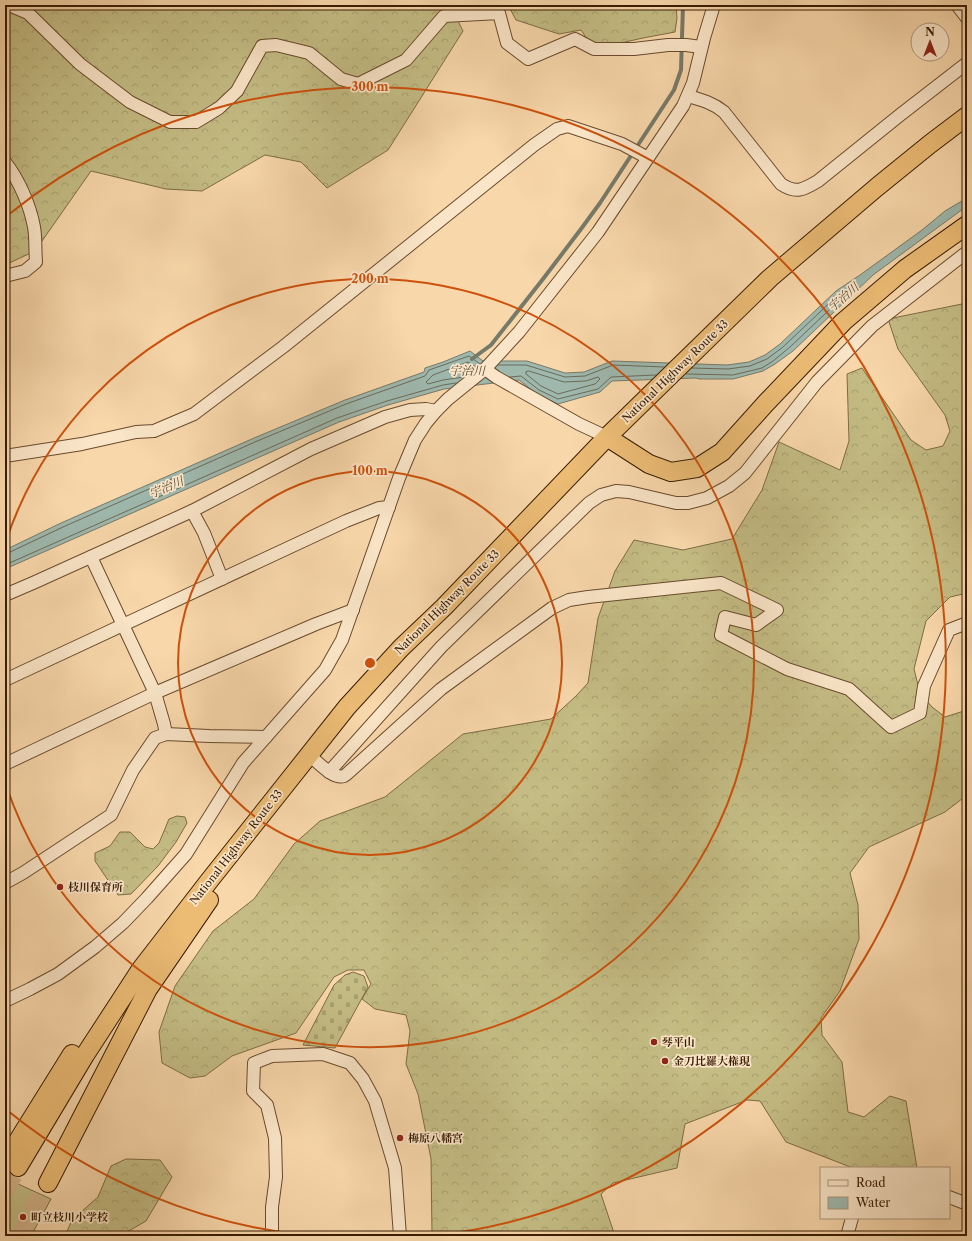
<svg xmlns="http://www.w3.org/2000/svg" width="972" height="1241" font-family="'Libre Caslon Text','Noto Serif JP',serif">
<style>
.forest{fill:url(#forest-crowns);stroke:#7e6c44}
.cemetery{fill:url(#cemetery-stones);stroke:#7e6c44}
.pitch{fill:#c4bc84;stroke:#7e6c44}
.water{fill:#9eb8ae;stroke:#767a6a}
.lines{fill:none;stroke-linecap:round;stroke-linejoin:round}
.shore{stroke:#6c6a58;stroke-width:1}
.stream{stroke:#767a6a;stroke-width:4}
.highway-tunnel{stroke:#d2b289;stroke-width:18;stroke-dasharray:18 9;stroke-linecap:butt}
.minor-casing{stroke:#694b2d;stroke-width:14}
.highway-casing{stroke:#391c03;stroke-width:20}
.minor{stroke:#fae5c8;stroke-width:12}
.highway{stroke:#ecbc75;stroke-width:18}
.ring{fill:none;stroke:#ce500b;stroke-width:2}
.poi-dot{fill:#8f2418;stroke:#fae5c8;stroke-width:1.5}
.labels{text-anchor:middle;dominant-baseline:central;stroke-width:3.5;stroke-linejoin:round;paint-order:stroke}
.street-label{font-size:11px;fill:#391c03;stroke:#fae5c8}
.poi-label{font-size:11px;font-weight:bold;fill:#391c03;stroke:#fae5c8;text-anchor:start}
.water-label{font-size:12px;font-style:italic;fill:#574b36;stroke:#fae5c8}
.centre{fill:#ce500b;stroke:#fae5c8;stroke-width:2}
.ring-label{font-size:12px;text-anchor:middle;font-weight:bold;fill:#ce500b;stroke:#fae5c8;stroke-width:3.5;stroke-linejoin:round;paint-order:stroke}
</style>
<defs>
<pattern id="forest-crowns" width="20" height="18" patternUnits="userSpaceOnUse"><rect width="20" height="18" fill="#c4bc84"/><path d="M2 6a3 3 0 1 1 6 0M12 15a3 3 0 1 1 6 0" fill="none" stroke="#a9a170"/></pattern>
<pattern id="cemetery-stones" width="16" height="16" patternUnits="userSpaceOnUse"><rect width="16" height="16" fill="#c4bc84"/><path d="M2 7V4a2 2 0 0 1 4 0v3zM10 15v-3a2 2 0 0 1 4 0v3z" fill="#a9a170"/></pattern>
</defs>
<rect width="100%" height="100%" fill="#f8d7aa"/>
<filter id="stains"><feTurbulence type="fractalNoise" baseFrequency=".005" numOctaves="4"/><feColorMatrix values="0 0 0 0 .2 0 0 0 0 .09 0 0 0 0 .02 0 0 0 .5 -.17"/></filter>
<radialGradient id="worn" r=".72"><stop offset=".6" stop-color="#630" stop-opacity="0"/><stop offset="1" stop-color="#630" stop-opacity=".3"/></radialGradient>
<g class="forest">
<path d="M5,5H450L463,31L388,150L327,188L301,162L265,155L202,191L166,189L91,171L35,251L5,265Z"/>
<path d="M508,5H676L677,18L675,32L643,38L594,49L581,30L559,34L516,20Z"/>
<path d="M967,303V593L950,597L926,621L914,669L920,693L932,707L945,717L967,710V795L945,812L869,847L850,873L858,905L859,939L840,991L821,1018L822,1035L842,1062L848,1112L864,1117L890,1096L906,1101L917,1168H853L786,1142L760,1101L747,1100L685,1124L677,1168L613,1183L601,1194L615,1236H432L431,1159L418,1094L406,1064L410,1031L406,1015L375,1009L362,999L371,984L364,970H348L334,977L296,1033L232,1056L205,1076L190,1078L162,1063L159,1032L175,986L213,931L254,899L294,844L320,821L385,797L463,734L551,719L576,696L588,683L598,618L615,571L634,540L683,550L732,539L762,490L779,442L840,470L849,441L847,374L862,368L911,440L926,450L943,446L950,431L945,415L898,349L888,319Z"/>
<path d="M177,816L185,817L187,823L176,842L158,866L131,894L118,895L95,861V853L110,846L120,832H130L145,847L153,849L159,843L169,819Z"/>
<path d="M126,1159L160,1160L172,1177L146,1221L120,1236H65L72,1220L98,1197L111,1166Z"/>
</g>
<path class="cemetery" d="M353,972L364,976L368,987L335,1048L303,1045L334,985L345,975Z"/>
<path class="pitch" d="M5,1178L51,1199L31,1236H5Z"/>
<path class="water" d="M967,198V206L873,275L793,351L775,364L763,371L733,379H699L696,378L612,381L600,392L558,404L537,394L519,380L444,389L388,405L339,422L5,569V550L61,523L254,438L345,400L424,372L425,368L443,362L470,351L483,361H527L565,373L584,372L612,361L727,365L749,362L765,355L780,344L836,291L860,275L922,230L945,211Z"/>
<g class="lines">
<g class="shore">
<path d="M498,365H526L565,377L585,376L613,365L664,367"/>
<path d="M529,371L564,382L586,381L598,377L600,379L595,384L558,394L541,386L526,374V372Z"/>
<path d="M686,374L733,375L762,368L773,361L790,347L846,294L847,291H844L838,295L783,347L767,359L750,366L728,369L692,368"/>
<path d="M464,377L443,380L428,384L426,382L433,375L468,362L476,367"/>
<path d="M510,377L521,376L539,390L558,399L598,389L611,377L656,375"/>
<path d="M5,553H8L63,527L255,442L346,404L425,376L429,370L469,356L480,364"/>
<path d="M5,565L337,418L387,401L443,385L456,383"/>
</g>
<path class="stream" d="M472,359L491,345L543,279L581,229L600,203L674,90L681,70L683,5"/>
<g class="highway-tunnel">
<path d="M5,1191L18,1167"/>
<path d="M19,1236L48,1183"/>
</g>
<g class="minor-casing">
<g id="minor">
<path d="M5,5H9L28,13L80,64L130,102L170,122H196L219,108L237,91L262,46L276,45L309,53L341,79L358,84L406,60L444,16L499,13L507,43L528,59L575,39L594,49H634L668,45H686L701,47"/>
<path d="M957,5L967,18"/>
<path d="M688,96C702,100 713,103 724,112L781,184C796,194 803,190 818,181L900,115L967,63"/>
<path d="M5,162C19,180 30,205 34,227C36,238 35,251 36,262L25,271L5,276"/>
<path d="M485,369L496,377L579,424L607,437"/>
<path d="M5,456L82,444L136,432L154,431L194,414L283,347L534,145L557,129L568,126L622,144L648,158"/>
<path d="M192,511L311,449L385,417L410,410L426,409L436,411"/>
<path d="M91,557L155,693L164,724L166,734"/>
<path d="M5,595L33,583L192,511L204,533L222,579"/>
<path d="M5,680L346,521L379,508L389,507"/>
<path d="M309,755C317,761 333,780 344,776C346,775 348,773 349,772L441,689L552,608L569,600L588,597L721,583L777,610L756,625L725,617L721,635L787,669L849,689L891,727L920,713L924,686L949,630L967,623"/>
<path d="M5,764L155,693L316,624L353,610"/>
<path d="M329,772L441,647L589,503L601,495L616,491L629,492L676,503H688L707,498L729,486L745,473L817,382L872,326L967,252"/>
<path d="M5,883L23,873L111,815L133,770L155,738L166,734L209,736L266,737"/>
<path d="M5,1001L30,989L58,974L95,947L123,923L147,898L186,854L243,763L325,670L342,640L399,478L415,440L426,423L436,411L448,399L485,369L519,332L598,232L683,106L693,83L704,38L714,5"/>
<path d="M949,1197L967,1204"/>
<path d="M272,1236V1207L276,1177L275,1138L267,1105L253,1091L254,1063L272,1056L323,1054L350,1063L363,1079L375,1101L395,1168L400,1236"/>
<path d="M847,1236L852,1218"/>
</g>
</g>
<g class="highway-casing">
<g id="highway">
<path d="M607,437L649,464L671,472L697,468L722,452L766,403L843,322L905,269L967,225"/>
<path d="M6,1160L72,1054"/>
<path d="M18,1167L85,1055L141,969L209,881L347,707L401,648L444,607L607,437L770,278L877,187L930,144L967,116"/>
<path d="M48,1183L148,989L209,900"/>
</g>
</g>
<use href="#minor" class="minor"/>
<use href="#highway" class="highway"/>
</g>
<g class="ring">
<circle cx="370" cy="663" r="192"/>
<path d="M6 541A384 384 0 1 1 6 785"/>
<path d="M310 1236A576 576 0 0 1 8 1111M8 215A576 576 0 1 1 430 1236"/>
</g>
<g class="poi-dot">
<circle cx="60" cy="887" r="4"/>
<circle cx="654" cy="1042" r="4"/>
<circle cx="665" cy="1061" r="4"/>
<circle cx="400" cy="1138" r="4"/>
<circle cx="23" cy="1217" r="4"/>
</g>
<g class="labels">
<g class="street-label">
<text transform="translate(675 371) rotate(-44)">National Highway Route 33</text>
<text transform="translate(447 602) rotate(-45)">National Highway Route 33</text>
<text transform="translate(236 847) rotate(-52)">National Highway Route 33</text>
</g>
<g class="poi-label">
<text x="68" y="887">枝川保育所</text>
<text x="662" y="1042">琴平山</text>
<text x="673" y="1061">金刀比羅大権現</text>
<text x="408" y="1138">梅原八幡宮</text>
<text x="31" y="1217">町立枝川小学校</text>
</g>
<g class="water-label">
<text transform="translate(843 297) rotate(-41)">宇治川</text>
<text x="467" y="370">宇治川</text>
<text transform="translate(166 487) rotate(-23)">宇治川</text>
</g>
</g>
<circle cx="370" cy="663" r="6" class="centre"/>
<g class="ring-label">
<text x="370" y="91">300 m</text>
<text x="370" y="283">200 m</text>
<text x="370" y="475">100 m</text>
</g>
<rect width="972" height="1241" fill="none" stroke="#f8d7aa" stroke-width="20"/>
<rect x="6" y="6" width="960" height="1229" fill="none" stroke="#391c03" stroke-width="2"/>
<rect x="10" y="10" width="952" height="1221" fill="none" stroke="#391c03"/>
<rect x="820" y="1167" width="130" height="52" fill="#fae5c8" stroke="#ad9579"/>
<rect x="828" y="1180" width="20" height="6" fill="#fae5c8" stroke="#ad9579"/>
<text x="856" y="1187" font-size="12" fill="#391c03">Road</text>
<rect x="828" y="1197" width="20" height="12" fill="#9eb8ae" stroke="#ad9579"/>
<text x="856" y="1207" font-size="12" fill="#391c03">Water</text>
<g transform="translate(930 42)"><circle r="19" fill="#fae5c8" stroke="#ad9579"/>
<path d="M0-3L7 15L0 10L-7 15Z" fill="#8f2418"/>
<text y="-6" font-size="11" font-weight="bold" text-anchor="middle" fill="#391c03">N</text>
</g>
<rect width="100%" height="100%" filter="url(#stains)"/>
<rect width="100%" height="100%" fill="url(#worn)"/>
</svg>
